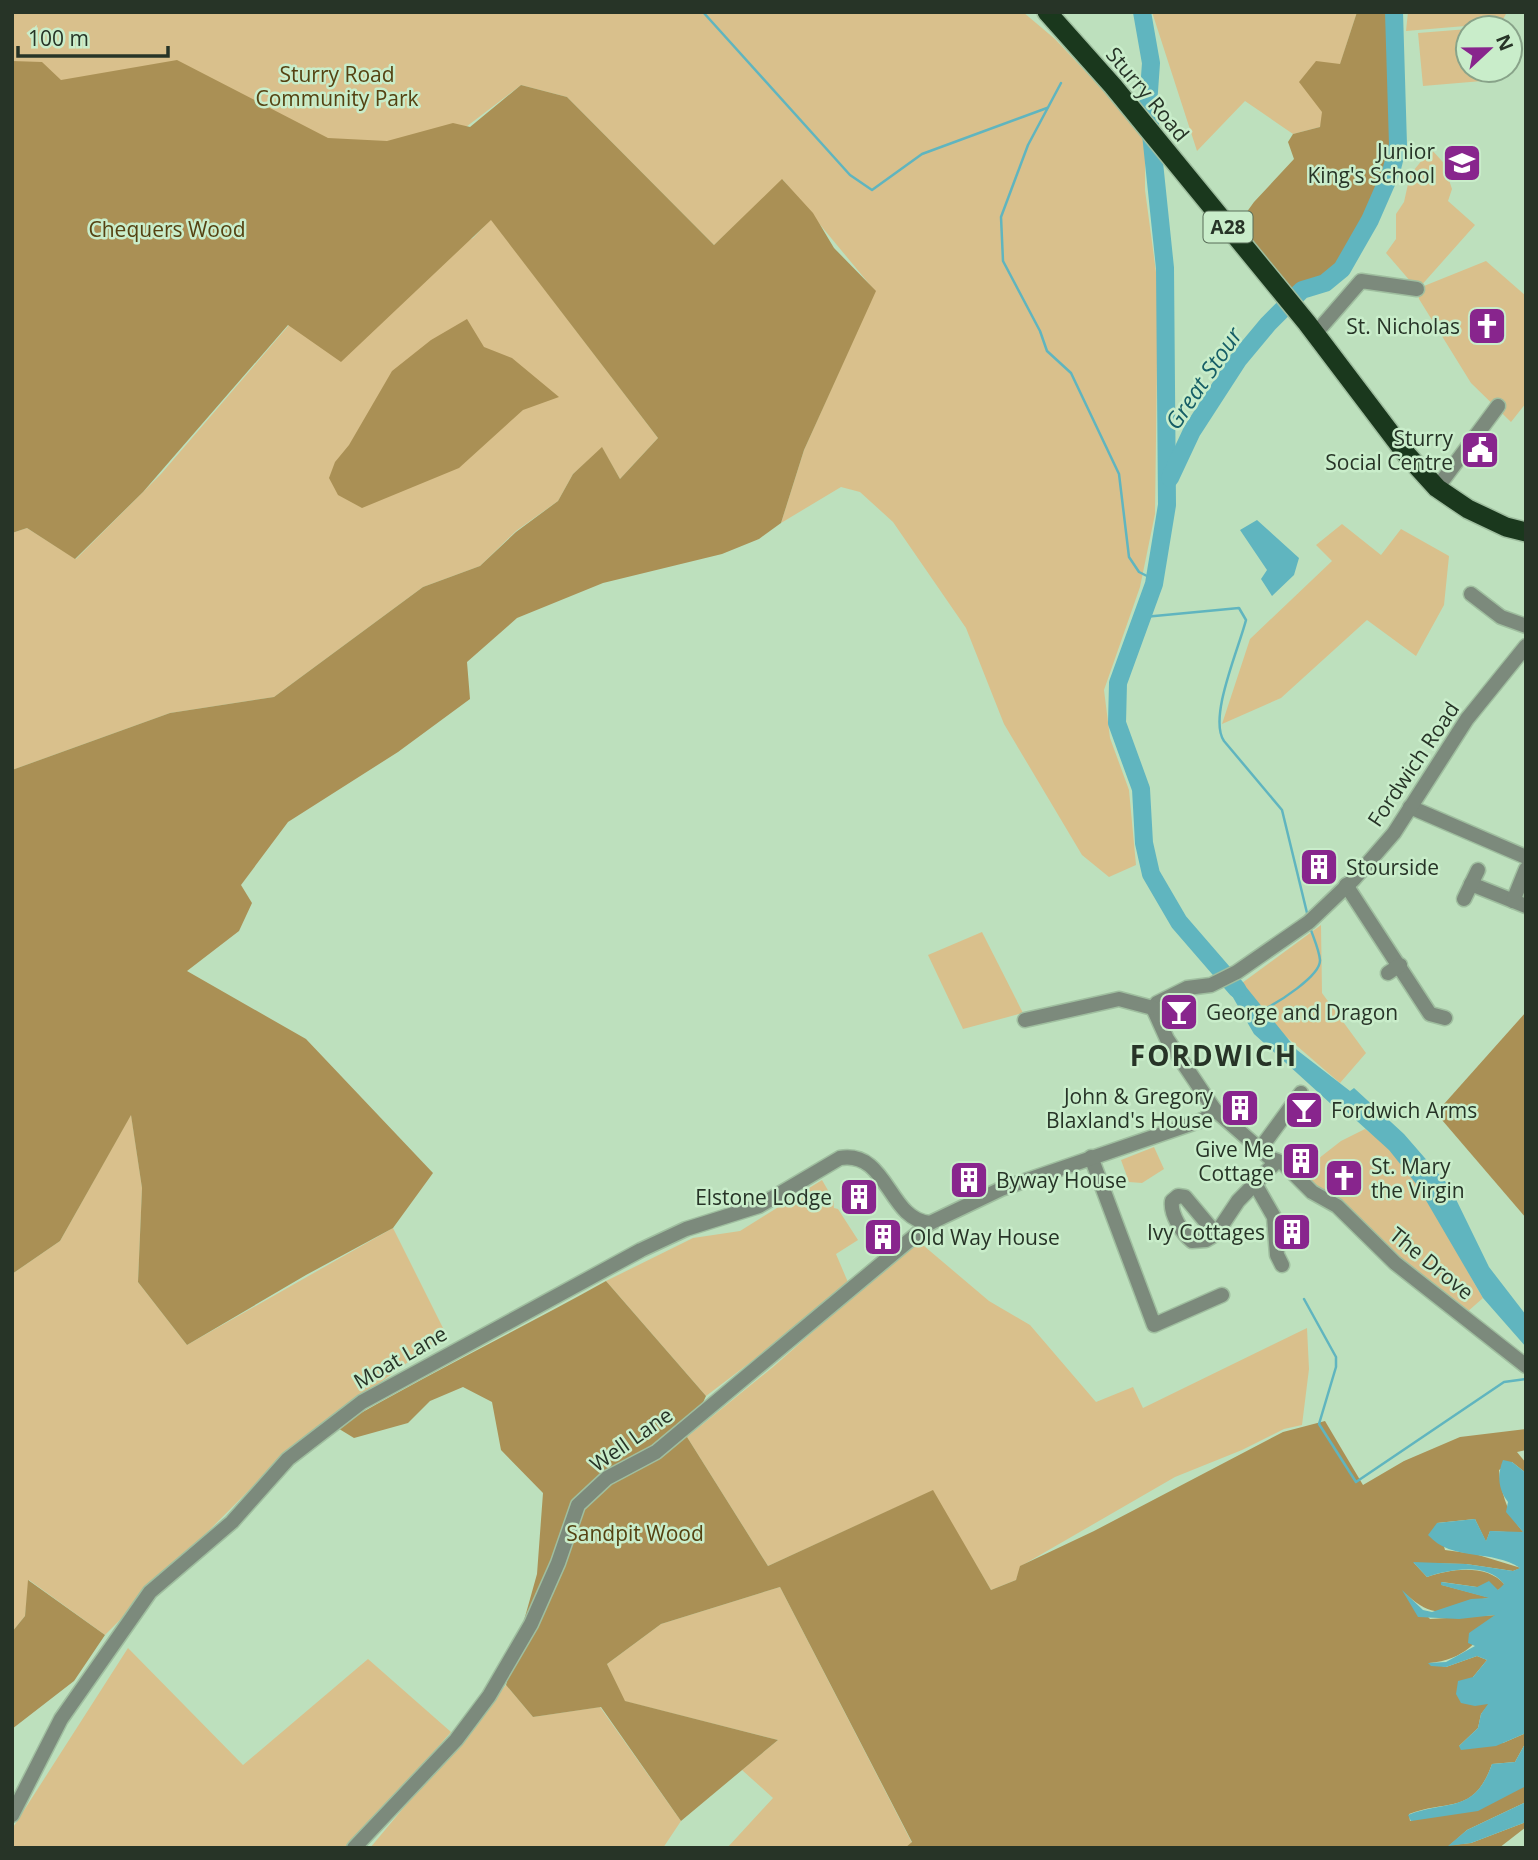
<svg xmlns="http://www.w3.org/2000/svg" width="1538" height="1860" font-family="'Open Sans',sans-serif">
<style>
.green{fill:#d9c08c}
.forest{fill:#aa9055}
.water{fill:#60b5bf}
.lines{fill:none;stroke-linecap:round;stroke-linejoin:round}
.stream{stroke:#60b5bf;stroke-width:2.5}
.river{stroke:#60b5bf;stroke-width:18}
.minor-casing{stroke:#9fbe9f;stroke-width:17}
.highway-casing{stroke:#9fbe9f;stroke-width:22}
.minor{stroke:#7c8a7c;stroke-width:14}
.highway{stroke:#1a381d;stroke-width:19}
.labels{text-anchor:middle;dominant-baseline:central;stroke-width:5;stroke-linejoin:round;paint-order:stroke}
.shield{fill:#c9edca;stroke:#586c58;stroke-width:2}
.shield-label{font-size:19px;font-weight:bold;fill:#273427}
.park-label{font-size:21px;fill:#554212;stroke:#c9edca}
.street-label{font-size:21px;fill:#273427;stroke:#c9edca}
.poi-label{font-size:21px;fill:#273427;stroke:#c9edca;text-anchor:end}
.water-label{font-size:23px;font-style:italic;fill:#165e66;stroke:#c9edca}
.district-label{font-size:28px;font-weight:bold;letter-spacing:2px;fill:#273427;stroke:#c9edca}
</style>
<rect width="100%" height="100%" fill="#bde0bd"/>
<g class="green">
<path d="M12,12H1023L1055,39L1145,135V190L1158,287L1155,514L1140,587L1104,690L1110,738L1129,790L1136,865L1109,877L1082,855L1004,724L966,628L893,522L860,492L841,487L781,523L804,450L875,291L783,180L714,245L567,97L521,85L437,149L339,163L12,84Z"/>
<path d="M1152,12H1357L1320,127L1293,134L1245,101L1197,151Z"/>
<path d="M1408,12H1507L1501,23L1406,31Z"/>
<path d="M1468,29V70H1493L1494,80L1423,86L1418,33Z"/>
<path d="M1431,149L1451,171L1448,177L1452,189L1448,201L1475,225L1419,288L1486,261L1526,296V403L1511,422L1471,383L1419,299L1417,289L1386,253L1396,239V214L1404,202L1410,175Z"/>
<path d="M491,219L658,438L620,479L602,448L573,474L558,501L516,531L480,566L423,587L274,697L170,713L12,770V533L27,528L76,559L161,474L289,325L473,238Z"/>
<path d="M1342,524L1381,555L1401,529L1449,556L1444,605L1416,656L1367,620L1281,698L1222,724L1250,639L1332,561L1316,545Z"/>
<path d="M1321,925L1322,993L1366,1053L1340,1083L1283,1034L1242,983Z"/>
<path d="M982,932L1023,1013L963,1029L928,955Z"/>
<path d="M131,1114L142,1188L138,1282L187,1345L393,1228L446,1334L289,1450L105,1635L29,1580L25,1616L12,1632V1274L60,1241Z"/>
<path d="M1365,1129C1419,1164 1450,1244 1483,1298L1466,1313L1401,1262L1300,1173L1341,1141Z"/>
<path d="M1154,1147L1164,1169L1142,1183L1129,1182L1121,1160Z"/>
<path d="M822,1180L833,1199L834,1208L838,1209L858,1240L836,1254L850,1287L706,1396L606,1281L693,1238L740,1231Z"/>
<path d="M917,1240L989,1301L1030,1325L1096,1402L1133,1387L1143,1408L1307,1328L1309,1369L1302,1425L1284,1429L1242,1450L1175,1477L1021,1566L1016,1580L991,1590L932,1491L768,1566L687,1437L773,1367Z"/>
<path d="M780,1587L912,1843L905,1848H727L773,1798L742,1770L778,1740L624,1701L607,1664L661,1624Z"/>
<path d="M128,1648L243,1765L368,1659L451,1732L350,1848H12V1829Z"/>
<path d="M506,1685L533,1717L600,1707L681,1821L663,1848H370Z"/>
</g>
<g class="forest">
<path d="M1357,12H1389L1394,142L1388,169L1366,218L1338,267L1320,282L1303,284L1291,293L1236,227L1254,202L1294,159L1288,142L1293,134L1320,127L1322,112L1299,82L1316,61L1340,64Z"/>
<path d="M177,60L328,138L387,141L453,123L470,127L521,85L567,97L714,245L782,179L813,213L834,248L876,291L804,450L781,523L759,539L722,554L603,583L517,618L467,662L470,699L398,752L288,822L241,885L252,903L239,931L187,971L306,1039L433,1173L393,1228L306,1275L187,1345L138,1282L142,1188L131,1115L60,1241L12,1274V770L170,713L274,697L423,587L480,566L516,532L558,501L573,474L602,447L620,479L658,438L491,220L341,362L288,325L143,492L75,559L27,528L12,533V61L42,62L61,80Z"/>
<path d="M467,319L484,347L512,358L559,397L523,410L459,468L362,508L338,495L329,478L335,462L349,445L392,371L431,340Z"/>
<path d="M1526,1012V1218L1436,1113Z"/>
<path d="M606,1281L706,1396L687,1437L768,1566L933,1490L991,1590L1016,1580L1020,1566L1094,1531L1283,1432L1325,1421L1363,1485L1404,1461L1460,1437L1526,1429V1450L1517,1452L1526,1463V1473L1512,1462L1499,1470C1501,1493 1508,1516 1524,1533L1490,1531L1486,1542L1475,1519L1437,1523L1445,1550L1475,1554L1521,1568L1513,1571L1466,1564L1414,1563L1427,1577C1450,1569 1487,1563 1505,1585L1498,1590L1442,1582V1585L1491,1598C1448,1601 1443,1629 1405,1593L1430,1619L1497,1615C1478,1642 1464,1660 1429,1663L1446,1667L1477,1656L1487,1660L1473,1677L1489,1704L1481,1714L1478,1728L1459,1746L1503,1743L1526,1733V1742L1515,1762L1492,1764C1474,1815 1449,1799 1409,1814L1410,1821L1526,1786V1802L1467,1830L1450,1845L1471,1843L1526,1822V1827L1499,1848H905L912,1842L780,1587L661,1624L607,1664L625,1701L778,1740L681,1821L601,1707L533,1717L506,1685L537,1574L543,1493L501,1450L492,1402L463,1387L430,1401L408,1423L354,1438L336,1427C425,1376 516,1331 606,1281Z"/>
<path d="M28,1580L105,1635L74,1681L12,1729V1632L25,1616Z"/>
</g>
<g class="water">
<path d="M1257,520L1299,558L1294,575L1272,596L1261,579L1267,570L1240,530Z"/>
<path d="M1238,977L1297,1050L1350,1091L1354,1088L1404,1134L1450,1187L1489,1267L1526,1315V1347L1483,1298L1417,1185L1389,1150L1336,1102L1331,1104L1254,1034L1227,987L1226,981Z"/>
<path d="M1503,1460L1512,1462L1526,1473V1733L1496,1746L1461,1750L1459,1746L1478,1728L1481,1714L1488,1704L1475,1706L1461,1703L1456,1694L1458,1681L1473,1677L1487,1660L1477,1656L1446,1667L1431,1666L1428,1663L1446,1662L1475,1646L1468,1643L1469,1633L1495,1615L1459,1619L1418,1617L1402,1590L1423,1610L1432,1612L1471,1599L1489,1598L1441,1585V1582L1477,1587L1489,1581L1498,1590L1504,1584C1487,1562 1450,1569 1427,1577L1413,1562L1466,1564L1513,1571L1520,1568C1493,1549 1452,1562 1428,1535L1437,1523L1475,1519L1486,1541L1490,1531L1523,1532L1506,1512L1508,1502C1498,1489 1497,1475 1503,1460Z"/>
<path d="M1526,1742V1786L1478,1811L1411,1821L1408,1815C1448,1799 1474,1815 1492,1764L1515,1762Z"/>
<path d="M1526,1802V1822L1471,1843L1448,1846L1467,1830Z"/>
</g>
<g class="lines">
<g class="stream">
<path d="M703,12L850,175L872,190L922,154L1047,108"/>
<path d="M1061,83L1028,145L1001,217L1003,261L1040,331L1047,351L1071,373L1119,474L1129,557L1139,572L1155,580"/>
<path d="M1144,617L1239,608L1246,620C1239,648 1208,718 1224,741L1282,810L1308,917"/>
<path d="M1263,1010C1277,1003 1321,976 1320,960C1319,949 1313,937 1310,927"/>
<path d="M1304,1299L1336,1357V1367L1319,1424L1356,1482L1504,1382L1526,1379"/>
</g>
<g class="river">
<path d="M1142,12L1151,63L1148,105L1165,268L1167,505L1154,584L1118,683L1117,723L1141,789L1144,843L1151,874L1179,922L1237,989"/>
<path d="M1170,478L1192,431L1238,360L1268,324L1302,290L1325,283L1342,269L1370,220L1391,172L1398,145L1394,12"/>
</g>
<g class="minor-casing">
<g id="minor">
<path d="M1315,334L1361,281L1417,289"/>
<path d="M1437,488L1498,406"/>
<path d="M1471,594L1501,617L1526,626"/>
<path d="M1410,807L1526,857"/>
<path d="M1471,884L1526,906"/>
<path d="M1346,885L1430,1014L1445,1018"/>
<path d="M1464,899L1478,870"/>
<path d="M1513,901L1526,869"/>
<path d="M1388,973L1400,965"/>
<path d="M1153,1008L1157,1003L1187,988L1211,985L1237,972L1309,922L1354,879L1394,833L1467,719L1526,646"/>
<path d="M1153,1008L1167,1039L1214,1109L1270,1158L1283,1163L1312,1192L1337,1206L1395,1263L1526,1366"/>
<path d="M1025,1020L1119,999L1153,1008"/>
<path d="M1260,1149L1301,1093"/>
<path d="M1091,1157L1154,1325L1222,1295"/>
<path d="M1254,1182L1274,1217L1277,1255L1282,1265"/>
<path d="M1216,1234L1185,1197L1178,1196L1172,1201C1170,1214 1182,1233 1192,1241L1206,1240L1216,1234L1238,1201L1277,1161"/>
<path d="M12,1815L61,1719L150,1592L232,1522L288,1459L362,1402L641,1250L686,1229L759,1206L840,1158C888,1150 888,1220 930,1223"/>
<path d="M354,1848L456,1740L489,1696L531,1624L558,1563L578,1505L607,1478L656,1452L930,1223L1001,1189L1188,1125L1205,1119L1214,1109"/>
</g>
</g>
<g class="highway-casing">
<path id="highway" d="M1047,12L1113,86L1307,323L1407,455L1437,488L1468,509L1506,527L1526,532"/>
</g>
<use href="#minor" class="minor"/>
<use href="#highway" class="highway"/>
</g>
<defs>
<g id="school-square" transform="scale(2.0125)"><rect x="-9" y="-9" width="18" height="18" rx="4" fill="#88258d" stroke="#c9edca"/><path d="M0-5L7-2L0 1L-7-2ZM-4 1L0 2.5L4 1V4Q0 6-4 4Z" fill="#fff"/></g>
<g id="church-square" transform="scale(2.0125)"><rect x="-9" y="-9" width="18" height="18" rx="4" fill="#88258d" stroke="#c9edca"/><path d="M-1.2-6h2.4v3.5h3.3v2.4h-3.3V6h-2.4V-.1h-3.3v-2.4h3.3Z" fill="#fff"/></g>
<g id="civic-square" transform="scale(2.0125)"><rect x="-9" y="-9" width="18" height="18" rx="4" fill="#88258d" stroke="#c9edca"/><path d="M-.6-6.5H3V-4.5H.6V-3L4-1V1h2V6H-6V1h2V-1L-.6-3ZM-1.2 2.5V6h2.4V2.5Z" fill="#fff"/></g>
<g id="building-square" transform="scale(2.0125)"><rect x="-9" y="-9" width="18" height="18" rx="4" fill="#88258d" stroke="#c9edca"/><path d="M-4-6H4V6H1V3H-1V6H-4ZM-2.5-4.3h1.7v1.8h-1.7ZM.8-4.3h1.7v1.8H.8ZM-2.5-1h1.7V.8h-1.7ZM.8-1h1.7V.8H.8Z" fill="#fff"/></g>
<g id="bar-square" transform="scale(2.0125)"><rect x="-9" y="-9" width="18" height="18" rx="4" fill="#88258d" stroke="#c9edca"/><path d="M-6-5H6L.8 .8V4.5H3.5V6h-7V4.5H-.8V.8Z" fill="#fff"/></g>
</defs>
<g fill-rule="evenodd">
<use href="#school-square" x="1462" y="163"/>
<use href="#church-square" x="1487" y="326"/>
<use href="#civic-square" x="1480" y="450"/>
<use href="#building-square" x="1319" y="867"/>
<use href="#bar-square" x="1179" y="1012"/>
<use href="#building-square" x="1240" y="1108"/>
<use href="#bar-square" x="1304" y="1110"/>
<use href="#building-square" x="1301" y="1161"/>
<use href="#church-square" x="1344" y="1178"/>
<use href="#building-square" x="969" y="1180"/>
<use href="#building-square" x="859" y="1197"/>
<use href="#building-square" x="1292" y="1232"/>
<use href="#building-square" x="883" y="1237"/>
</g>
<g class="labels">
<rect class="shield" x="1203.5" y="211.5" width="49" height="31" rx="5"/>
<g class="shield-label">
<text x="1228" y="227">A28</text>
</g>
<g class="park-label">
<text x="337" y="74">Sturry Road<tspan x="337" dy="24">Community Park</tspan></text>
<text x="167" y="229">Chequers Wood</text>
<text x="635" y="1533">Sandpit Wood</text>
</g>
<g class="street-label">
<text transform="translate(1148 94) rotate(50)">Sturry Road</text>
<text transform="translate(1413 764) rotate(-56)">Fordwich Road</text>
<text transform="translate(1432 1263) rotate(39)">The Drove</text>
<text transform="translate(400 1357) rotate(-30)">Moat Lane</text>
<text transform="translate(631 1439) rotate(-35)">Well Lane</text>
</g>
<g class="poi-label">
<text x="1435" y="151">Junior<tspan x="1435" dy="24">King's School</tspan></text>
<text x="1460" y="326">St. Nicholas</text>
<text x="1453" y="438">Sturry<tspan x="1453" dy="24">Social Centre</tspan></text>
<text x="1346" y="867" text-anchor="start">Stourside</text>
<text x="1206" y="1012" text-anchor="start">George and Dragon</text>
<text x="1213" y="1096">John &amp; Gregory<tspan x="1213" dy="24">Blaxland's House</tspan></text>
<text x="1331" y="1110" text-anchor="start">Fordwich Arms</text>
<text x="1274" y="1149">Give Me<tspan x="1274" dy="24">Cottage</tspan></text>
<text x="1371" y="1166" text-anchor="start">St. Mary<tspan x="1371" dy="24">the Virgin</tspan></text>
<text x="996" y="1180" text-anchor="start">Byway House</text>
<text x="832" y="1197">Elstone Lodge</text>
<text x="1265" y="1232">Ivy Cottages</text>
<text x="910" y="1237" text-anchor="start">Old Way House</text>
</g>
<g class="water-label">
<text transform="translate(1203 378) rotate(-56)">Great Stour</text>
</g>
<g class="district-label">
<text x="1214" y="1055">FORDWICH</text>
</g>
</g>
<rect width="1538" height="1860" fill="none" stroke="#273427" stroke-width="28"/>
<g transform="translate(1489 49) rotate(68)"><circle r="33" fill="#c9edca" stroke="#88a389" stroke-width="2"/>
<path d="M0-5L12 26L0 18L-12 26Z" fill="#88258d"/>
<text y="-10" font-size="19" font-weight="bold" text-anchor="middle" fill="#273427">N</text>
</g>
<path d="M18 46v10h150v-10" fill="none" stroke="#273427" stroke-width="3.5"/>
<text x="28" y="46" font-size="21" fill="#273427" stroke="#c9edca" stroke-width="5" paint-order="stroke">100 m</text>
</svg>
